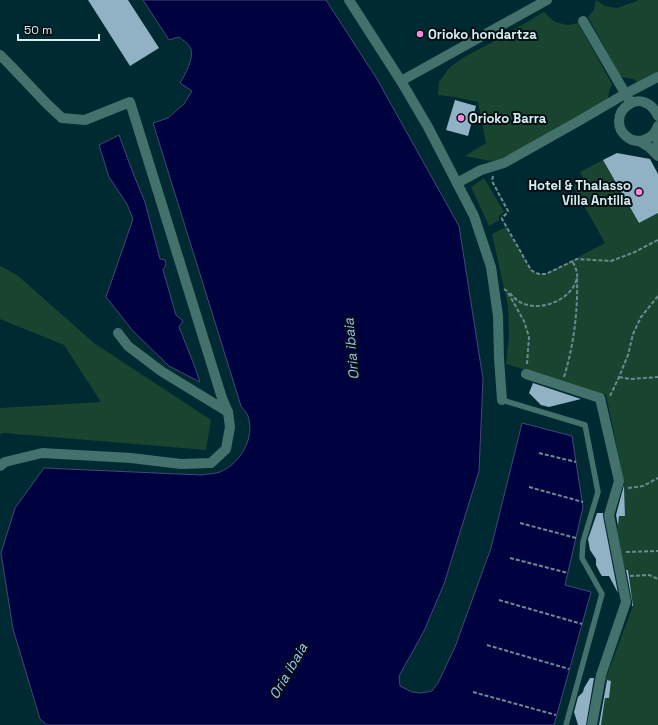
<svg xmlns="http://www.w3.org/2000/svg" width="658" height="725" font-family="'Space Grotesk',sans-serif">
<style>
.green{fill:#19442f}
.water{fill:#00023f;stroke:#414975}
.building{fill:#91b1c5}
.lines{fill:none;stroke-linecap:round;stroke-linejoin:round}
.path{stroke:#6c8b91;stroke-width:2;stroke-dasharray:4 2;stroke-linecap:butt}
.lane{stroke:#43716b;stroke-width:5.5}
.street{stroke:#43716b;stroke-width:10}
.poi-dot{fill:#ff85de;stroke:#021013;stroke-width:1.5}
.labels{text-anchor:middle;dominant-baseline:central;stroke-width:4;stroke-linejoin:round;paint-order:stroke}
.poi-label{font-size:13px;font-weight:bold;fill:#d9eef2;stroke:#021013;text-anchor:start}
.water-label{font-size:14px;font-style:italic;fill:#a0c0f7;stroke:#021013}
</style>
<rect width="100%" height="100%" fill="#002a31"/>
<g class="green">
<path d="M596,0L605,6L617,8L637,1L638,0H658V75L639,83L633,79L621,77L588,17L594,10Z"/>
<path d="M544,12L555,22L568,25L578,23L612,84C609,90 608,95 608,102L499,160L490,161L465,156L486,143L478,102L455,97L438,95L439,82L450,67L466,56L489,44Z"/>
<path d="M603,160L639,223L658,213V725H601L605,698H609L611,681L605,680L633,606L628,570H622L618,544L617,531L619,516L625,515L624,482L606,395L506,364L509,336L508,306L492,234L506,227L531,270C535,274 540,274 546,274L605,243L573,186L584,180L580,172Z"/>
<path d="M484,178L504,212L499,216V220L489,226L471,187Z"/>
<path d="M0,266L17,275L94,343L211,420L206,450L4,433L0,434V408L101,402L64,345L0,319Z"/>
</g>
<g class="water">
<path d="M143,0H326L377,79L459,226L483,379L479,471L444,584L424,631L399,676L400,686L412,692L421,693L432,691L438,683L455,647L491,548L522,423L572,436L583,507L565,585L591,592L554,725H47L40,719L13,629L1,553L15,508L44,468L201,475C207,474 214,474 220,472C241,463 255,438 248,416C247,413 243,409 241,406L153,123L168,118L184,104L192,91L180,83C185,75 194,58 191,49C189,44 183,40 179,37L169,40Z"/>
<path d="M119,135L133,173L145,202L160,259L165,260L166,264L163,270L176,315L183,321L179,327L193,362L200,382L169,366L133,331L106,297L133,219L127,204L109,177L99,145Z"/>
</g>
<g class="building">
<path d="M88,0H128L159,48L130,66Z"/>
<path d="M455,100L476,106L468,136L446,130Z"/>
<path d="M617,153L650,159L658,174V213L639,223L603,160Z"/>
<path d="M533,383L581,399L549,407L541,405L529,393Z"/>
<path d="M624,485L625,516H619L618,526L616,515Z"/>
<path d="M597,513H603V516L618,593L609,576H602L600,573L596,565V559L590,550L588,539Z"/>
<path d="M626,570H628L633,606H632V601Z"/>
<path d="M590,678H594L586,725H578L574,712L578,697L583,692L584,688Z"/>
<path d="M607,680L611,681L609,698H605L601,725H599Z"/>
</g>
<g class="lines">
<g class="path">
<path d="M493,176L492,181L508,211L507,213L502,218V219L531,270L534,272L539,274H546L577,259L611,261L635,252L650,244L658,240"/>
<path d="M504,289L507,291L524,321L529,337L527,364"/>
<path d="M510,293C513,297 517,301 522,303C541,312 572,300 577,278C578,272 575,266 572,261"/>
<path d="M564,377C574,344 578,311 577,277"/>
<path d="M619,377L631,379L658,377"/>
<path d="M610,396L619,377L628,355L633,334L641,317L658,296"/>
<path d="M539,453L576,462"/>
<path d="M529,487L583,502"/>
<path d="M628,488L643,486L658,478"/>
<path d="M520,523L576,538"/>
<path d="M626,552L658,551"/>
<path d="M510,558L568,573"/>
<path d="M630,576L649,575L658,579"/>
<path d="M499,600L582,624"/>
<path d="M487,645L569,669"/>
<path d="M473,692L556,715"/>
</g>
<path class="lane" d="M502,400L585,425L598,492L583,542L582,558L602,594L566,725"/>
<g class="street">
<path d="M349,0L401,81L428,127L474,216L491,267L498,316L499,359L502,400"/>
<path d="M583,21L629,100"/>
<path d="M0,55L11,66L47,104L62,118L85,120L130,102L222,398L228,412L230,427L226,449L211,463L181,464L131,458L42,453L5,462L0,466"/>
<path d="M401,81L547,0"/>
<path d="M658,116C655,110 652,105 646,103C640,100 633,101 628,105C617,112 616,128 626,136C637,146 654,139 658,126"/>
<path d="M657,129L658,145"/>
<path d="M639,141L649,147L658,156"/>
<path d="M457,183L481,170L504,163L577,122L625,94L658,77"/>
<path d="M118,333L128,346L161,371L228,412"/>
<path d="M526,374L600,398L619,481L609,515L626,602L601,675L592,725"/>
</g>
</g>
<g class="poi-dot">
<circle cx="420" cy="34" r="4"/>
<circle cx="461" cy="118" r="4"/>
<circle cx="639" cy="192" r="4"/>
</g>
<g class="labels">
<g class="poi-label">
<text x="428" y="34">Orioko hondartza</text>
<text x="469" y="118">Orioko Barra</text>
<text x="631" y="185" text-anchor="end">Hotel &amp; Thalasso<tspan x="631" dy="15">Villa Antilla</tspan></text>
</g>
<g class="water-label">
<text transform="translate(351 349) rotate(-95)">Oria ibaia</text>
<text transform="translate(288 671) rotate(-60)">Oria ibaia</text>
</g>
</g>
<path d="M18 34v6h81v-6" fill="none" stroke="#d9eef2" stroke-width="2"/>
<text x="24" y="34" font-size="12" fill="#d9eef2" stroke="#021013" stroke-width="3" paint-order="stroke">50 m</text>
</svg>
